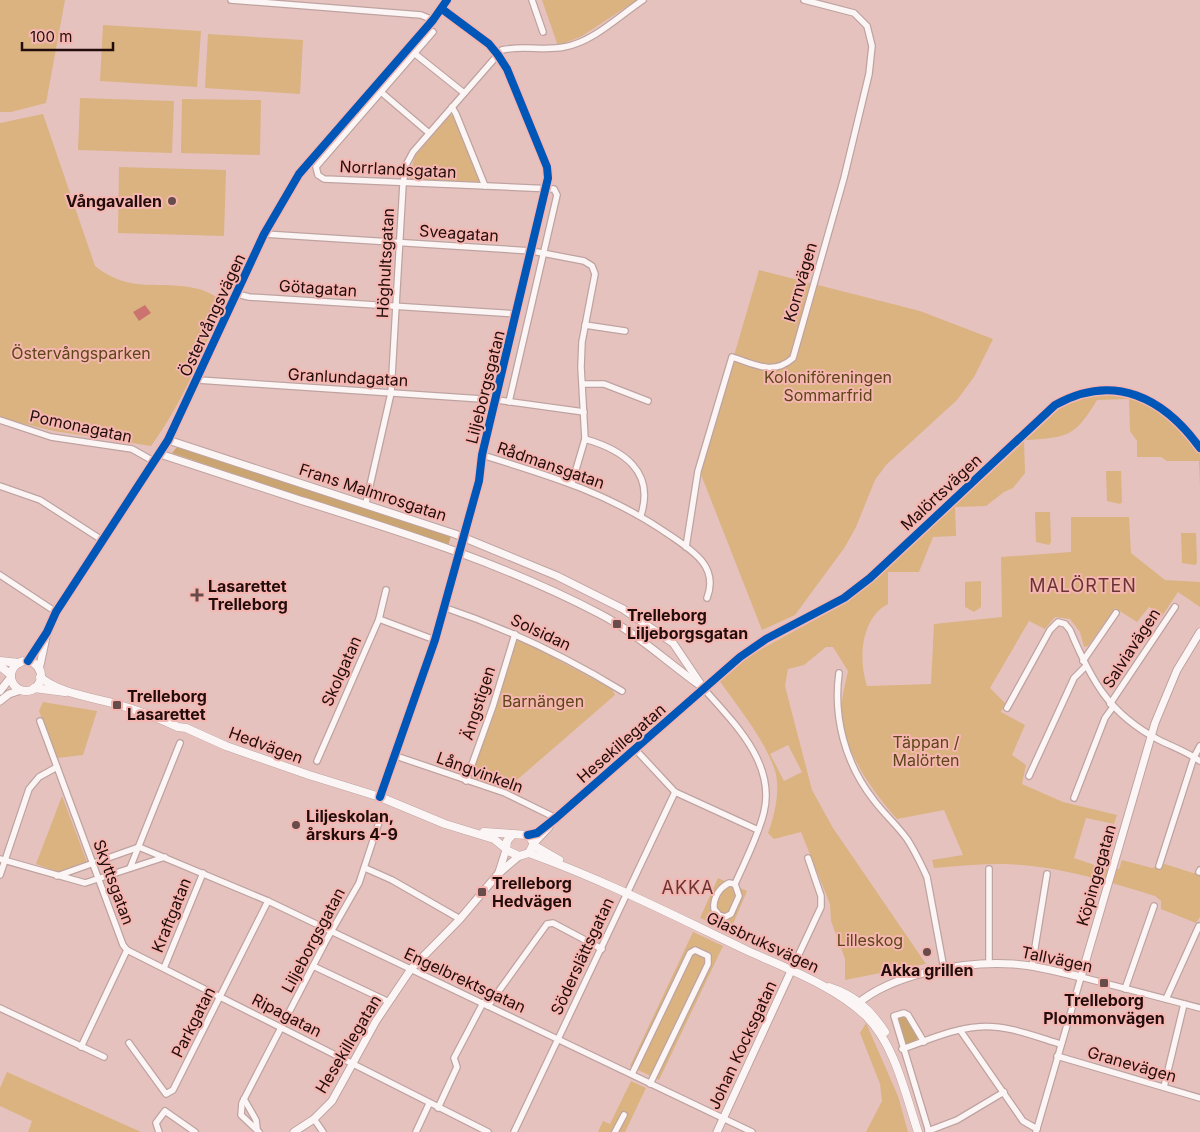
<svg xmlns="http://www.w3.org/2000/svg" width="1200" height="1132" font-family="Inter,sans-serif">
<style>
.green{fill:#dab381;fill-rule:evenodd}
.forest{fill:#caa471}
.water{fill:#cc7370}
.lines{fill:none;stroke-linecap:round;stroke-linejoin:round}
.minor-casing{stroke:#bea3a0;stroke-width:8}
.tertiary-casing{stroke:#bea3a0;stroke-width:9}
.secondary-casing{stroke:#bea3a0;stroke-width:9}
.minor{stroke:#fbf6f5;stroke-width:5.5}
.tertiary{stroke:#fbf6f5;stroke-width:7}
.secondary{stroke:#fbf6f5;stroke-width:8}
.cycleway-casing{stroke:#f5b5b0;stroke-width:11}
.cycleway{stroke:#0057b8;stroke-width:8}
.poi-dot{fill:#674c4b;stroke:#f5b5b0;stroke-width:2}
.labels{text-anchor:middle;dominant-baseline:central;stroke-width:4;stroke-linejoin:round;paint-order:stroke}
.street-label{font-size:16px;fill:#220d0c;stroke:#f5b5b0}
.poi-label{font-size:16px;font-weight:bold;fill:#220d0c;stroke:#f5b5b0;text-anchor:start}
.park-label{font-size:16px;fill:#5d4717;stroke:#f5b5b0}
.neighbourhood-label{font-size:18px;letter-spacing:1px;fill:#693532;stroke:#f5b5b0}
</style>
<rect width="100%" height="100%" fill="#e6c2bf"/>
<g class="green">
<path d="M0,0H65L46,103L11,112H0Z"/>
<path d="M542,0H637L582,36L558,46Z"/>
<path d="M103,25L201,31L197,87L100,81Z"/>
<path d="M208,34L303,40L300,94L205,88Z"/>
<path d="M80,98L174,101L172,153L78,150Z"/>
<path d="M182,99L261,100L260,155L181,153Z"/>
<path d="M43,114L95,266C132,295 159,279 199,289C207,291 216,297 224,300C203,351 184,401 151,446L54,431L0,418V123Z"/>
<path d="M450,115L454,116L481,179L478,182L412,181L409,177L415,156Z"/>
<path d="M119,167L226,170L224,236L118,233Z"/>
<path d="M759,270L920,311L993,339L974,377L957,400L886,465L875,480L856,527L845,547L795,615L762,630L700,472Z"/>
<path d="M1106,394C1141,396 1167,412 1189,440C1192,444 1199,450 1200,455C1200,465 1200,477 1200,487L1199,461H1167L1161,457H1137V441L1130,431L1129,399L1097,400C1075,437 1067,438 1024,440L1025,473L1013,488L1004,492L986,506L955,507L956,536L933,537L919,572H888V604C861,618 858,659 867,686L931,684L934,624L1002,617L1001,557L1071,552V517H1129L1131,553L1165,580L1200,582V607L1178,592L1162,616L1149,607L1137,622L1115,608L1088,646L1084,647L1080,632L1070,619L1055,617L1045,629L1029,621L990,688L1005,703L1001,712L1025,725L1012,755L1026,765L1022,784L1063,802L1117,815L1114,824L1086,818L1074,858L1106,869H1119L1122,860L1152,868L1165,864L1193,873H1200V917L1196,923L1161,909V901L1155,896C1106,881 1054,865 1002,864C980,864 956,866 934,868L932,860L963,855L944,810L897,819C871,790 837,743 842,701C843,691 846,681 848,671L833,647H826L804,665L788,669L785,686L812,790L833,828L926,964L845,980V959L831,921L830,904L801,832L774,839L768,833C775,814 782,785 773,765C761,735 738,707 719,680L749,656L849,601L875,579L1059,409L1084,397ZM788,745L802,772L784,781L770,754Z"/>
<path d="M1106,471H1121L1122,502L1120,504L1107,501Z"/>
<path d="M1035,512H1050L1051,542L1049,545L1036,542Z"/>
<path d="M1181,533H1196L1197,563L1195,565L1182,563Z"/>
<path d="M981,581V607L974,612L965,607V582Z"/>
<path d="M519,639L612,689L615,695L510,786L499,789L472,780L471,776L495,711L516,643Z"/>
<path d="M43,702L97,711L83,755L57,758L39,711Z"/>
<path d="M62,796L87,862L58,872L36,864Z"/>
<path d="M718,878L747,891L730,931L700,918Z"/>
<path d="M693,932L723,946L659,1080L630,1066Z"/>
<path d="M866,1023L898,1096L908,1132H866L882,1101L880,1084L860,1033Z"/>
<path d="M7,1072L141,1132H28L32,1121L0,1106V1088Z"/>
<path d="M631,1081L646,1088L625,1132H598L603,1121L610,1124Z"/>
</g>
<g class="forest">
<path d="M177,447L451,536L448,546L172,453Z"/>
<path d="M905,1016L918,1037L915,1043L904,1045L896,1018Z"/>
</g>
<path class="water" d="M145,305L151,313L139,321L133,312Z"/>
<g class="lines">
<g class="minor-casing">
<g id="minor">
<path d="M231,0L421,15L433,20"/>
<path d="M532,0L543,32"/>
<path d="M433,32L316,167L318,175L324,179L554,189L557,195L509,402"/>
<path d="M414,53L464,93"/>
<path d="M381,92L429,133"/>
<path d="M452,107L456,114L485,186"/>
<path d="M264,234L532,251L584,261L592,266L595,274L582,342L581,367L585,439L572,483"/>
<path d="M237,294L249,297L517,314"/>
<path d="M585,325L625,331"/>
<path d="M198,380L497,400L584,412"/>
<path d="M583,384H604L648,401"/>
<path d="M0,420L51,437L132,449L155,462"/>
<path d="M585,439C623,450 655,471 641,515"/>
<path d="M482,455C551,476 611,494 671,536C693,551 719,567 707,598"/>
<path d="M0,486L40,500L102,540"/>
<path d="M366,503L391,393L403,184L406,165L413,152L502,50C522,45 544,51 564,47C593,42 619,16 643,0"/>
<path d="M686,547L698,471L732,357C754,364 773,376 793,358L844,178L869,74L872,46L867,26L854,13L804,0"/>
<path d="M0,575L56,612"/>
<path d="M443,607C506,628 566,657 622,691"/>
<path d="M379,619L435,640"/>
<path d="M1083,661L1116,613"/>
<path d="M839,673C833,717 845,763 873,799C883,813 897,825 907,839C915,851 921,864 927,877L944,969"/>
<path d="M704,689C733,722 776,763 764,812C758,837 745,861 735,884"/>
<path d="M1110,704L1175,607"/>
<path d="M1007,708L1050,630L1058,622L1065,624L1070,630C1091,680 1109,714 1159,740C1173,747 1187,752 1200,761"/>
<path d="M40,721L123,945L127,950L81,1047"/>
<path d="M635,749L675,792L758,830"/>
<path d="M393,755L505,793L556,818"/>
<path d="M317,761L379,619L386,590"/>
<path d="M1029,776L1074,678L1085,667"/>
<path d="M466,781L493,706L515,634"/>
<path d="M380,797L435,640L479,481L482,455L548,178L547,167L507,69L498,55L489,44L442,9"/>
<path d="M1074,798L1105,718L1113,707"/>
<path d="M0,859L85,883L165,857"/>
<path d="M1159,866L1194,757L1200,746"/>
<path d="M130,868L180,743"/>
<path d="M365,868L392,880L460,919"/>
<path d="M1199,872L1200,870"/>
<path d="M0,875L29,789L39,777L57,767"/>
<path d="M57,876L139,847L268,901L752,1132"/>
<path d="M729,883L735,884L739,896L731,914L725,917L719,915L714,909C713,898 719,888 729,883Z"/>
<path d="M127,950L488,1132"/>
<path d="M989,964V869"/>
<path d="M313,966L389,1002"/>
<path d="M1032,966L1047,874"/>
<path d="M164,968L203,873"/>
<path d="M791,971L821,907V896L808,858"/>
<path d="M1125,989L1154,906"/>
<path d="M1166,999L1199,926"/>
<path d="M488,1006L547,924L553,923L602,949"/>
<path d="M0,1008L104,1057"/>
<path d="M960,1030L1023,1121L1037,1129"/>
<path d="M924,1042L908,1015L904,1013L894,1016L929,1132"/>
<path d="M129,1043L166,1094L173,1090L268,901"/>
<path d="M902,1049C926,1041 952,1029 977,1027C1005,1024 1034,1036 1060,1044"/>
<path d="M1057,1056L1200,1098"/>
<path d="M632,1074L690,953L695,950L708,956V964L650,1084"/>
<path d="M1164,1087L1184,1004"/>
<path d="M244,1099L256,1120L257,1129"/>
<path d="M438,1108L457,1067L454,1058L483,1003"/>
<path d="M314,1119L323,1132"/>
<path d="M928,1131L957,1120L1004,1092"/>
<path d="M159,1132L156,1123L165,1111L195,1132"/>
<path d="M259,1132L241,1115L242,1103L327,939L359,883L381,816"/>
<path d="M416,1132L429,1104"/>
<path d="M514,1132L675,792"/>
<path d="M615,1132L624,1115"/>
<path d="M1036,1132L1081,977L1200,1008"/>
</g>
</g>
<g class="tertiary-casing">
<g id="tertiary">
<path d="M168,440L455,534L557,576L623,609L673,643L704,689"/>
<path d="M160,454C207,469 253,485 300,500C402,532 505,564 600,614C636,633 665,660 698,684"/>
<path d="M28,661L47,632L56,612L168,440L264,234L299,174L433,20L447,0"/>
<path d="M39,670L46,637"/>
<path d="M0,691L11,677"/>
<path d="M0,701L9,694L21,690"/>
<path d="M528,835L537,833L556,818L740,657L766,639L844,598L870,578L1055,405C1114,372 1164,398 1200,448"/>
<path d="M534,843L549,827"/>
<path d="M499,872L506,850"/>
<path d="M856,1005C893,973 964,961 1013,964C1036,965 1058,972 1081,977L1155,723L1177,670L1200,632"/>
<path d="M294,1132L314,1119L332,1101L376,1021L411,969L460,919L498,874L519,856"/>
<path d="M717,1132L791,971"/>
</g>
</g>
<g class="secondary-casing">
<g id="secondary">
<path d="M0,661L19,663"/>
<circle cx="26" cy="676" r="15"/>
<path d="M0,666L11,675"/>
<path d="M40,677C60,694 92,697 116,704C137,710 158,718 178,727L186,728L226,746L309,775L380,797L445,824L494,839L505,848"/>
<path d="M34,688L65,692"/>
<path d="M484,832L528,835L534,843L529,853L519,856L506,850L507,841L513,834"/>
<path d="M533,845L559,860"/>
<path d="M529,853C604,880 675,916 746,950C785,968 835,986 866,1016C895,1045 905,1093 918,1132"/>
<path d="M829,987C854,995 870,1009 885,1032"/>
</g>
</g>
<use href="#minor" class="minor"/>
<use href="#tertiary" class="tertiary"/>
<use href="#secondary" class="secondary"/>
<g class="cycleway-casing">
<g id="cycleway">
<path d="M28,661L47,632L56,612L168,440L264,234L299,174L433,20L447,0"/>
<path d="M380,797L435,640L479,481L482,455L548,178L547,167L507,69L498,55L489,44L442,9"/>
<path d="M528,835L537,833L556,818L740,657L766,639L844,598L870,578L1055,405C1114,372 1164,398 1200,448"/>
</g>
</g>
<use href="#cycleway" class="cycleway"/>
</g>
<g class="poi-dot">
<circle cx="172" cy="201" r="5"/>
<path d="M194.5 587.5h5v5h5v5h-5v5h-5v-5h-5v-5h5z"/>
<rect x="612" y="619" width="10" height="10" rx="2.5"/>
<rect x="112" y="700" width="10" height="10" rx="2.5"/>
<circle cx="296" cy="825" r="5"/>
<rect x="477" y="887" width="10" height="10" rx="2.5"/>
<circle cx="927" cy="952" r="5"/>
<rect x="1099" y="978" width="10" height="10" rx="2.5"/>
</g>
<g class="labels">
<g class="street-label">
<text transform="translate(398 169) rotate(3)">Norrlandsgatan</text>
<text transform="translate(459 233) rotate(4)">Sveagatan</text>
<text transform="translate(385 263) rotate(-87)">Höghultsgatan</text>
<text transform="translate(800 282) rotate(-74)">Kornvägen</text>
<text transform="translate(318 288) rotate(4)">Götagatan</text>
<text transform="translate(212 315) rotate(-65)">Östervångsvägen</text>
<text transform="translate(348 377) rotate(3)">Granlundagatan</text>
<text transform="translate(485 387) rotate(-76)">Liljeborgsgatan</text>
<text transform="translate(81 426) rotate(12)">Pomonagatan</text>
<text transform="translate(551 465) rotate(19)">Rådmansgatan</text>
<text transform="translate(373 492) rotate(18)">Frans Malmrosgatan</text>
<text transform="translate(941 492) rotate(-43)">Malörtsvägen</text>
<text transform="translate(541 632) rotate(25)">Solsidan</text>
<text transform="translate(1131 648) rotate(-57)">Salviavägen</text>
<text transform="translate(341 671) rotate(-66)">Skolgatan</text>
<text transform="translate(478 703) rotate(-72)">Ängstigen</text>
<text transform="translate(621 743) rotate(-41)">Hesekillegatan</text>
<text transform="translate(266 745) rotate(20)">Hedvägen</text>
<text transform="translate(480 772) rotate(20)">Långvinkeln</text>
<text transform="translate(1096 875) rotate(-74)">Köpingegatan</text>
<text transform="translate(114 882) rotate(70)">Skyttsgatan</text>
<text transform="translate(171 915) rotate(-68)">Kraftgatan</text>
<text transform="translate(313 940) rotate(-62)">Liljeborgsgatan</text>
<text transform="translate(763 942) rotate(25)">Glasbruksvägen</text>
<text transform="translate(582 956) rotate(-65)">Söderslättsgatan</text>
<text transform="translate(1057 959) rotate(12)">Tallvägen</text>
<text transform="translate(465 980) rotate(25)">Engelbrektsgatan</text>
<text transform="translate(287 1015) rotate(27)">Ripagatan</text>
<text transform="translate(193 1022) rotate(-63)">Parkgatan</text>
<text transform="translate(348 1044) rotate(-59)">Hesekillegatan</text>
<text transform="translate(742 1045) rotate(-65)">Johan Kocksgatan</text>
<text transform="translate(1132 1064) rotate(16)">Granevägen</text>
</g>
<g class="poi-label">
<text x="162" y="201" text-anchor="end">Vångavallen</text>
<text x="208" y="586">Lasarettet<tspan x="208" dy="18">Trelleborg</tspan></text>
<text x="627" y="615">Trelleborg<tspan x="627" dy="18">Liljeborgsgatan</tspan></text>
<text x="127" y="696">Trelleborg<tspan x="127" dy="18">Lasarettet</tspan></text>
<text x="306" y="816">Liljeskolan,<tspan x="306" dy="18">årskurs 4-9</tspan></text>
<text x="492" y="883">Trelleborg<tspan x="492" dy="18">Hedvägen</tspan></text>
<text x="927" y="970" text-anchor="middle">Akka grillen</text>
<text x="1104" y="1000" text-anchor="middle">Trelleborg<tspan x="1104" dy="18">Plommonvägen</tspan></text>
</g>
<g class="park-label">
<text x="81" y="353">Östervångsparken</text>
<text x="828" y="377">Koloniföreningen<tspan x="828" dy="18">Sommarfrid</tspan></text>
<text x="543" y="701">Barnängen</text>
<text x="926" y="742">Täppan /<tspan x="926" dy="18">Malörten</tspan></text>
<text x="870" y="940">Lilleskog</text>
</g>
<g class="neighbourhood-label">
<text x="1083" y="585">MALÖRTEN</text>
<text x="688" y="887">AKKA</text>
</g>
</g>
<path d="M22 42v8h91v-8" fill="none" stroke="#220d0c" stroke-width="2.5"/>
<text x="30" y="42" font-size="15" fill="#220d0c" stroke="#f5b5b0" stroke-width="4" paint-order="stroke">100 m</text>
</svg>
